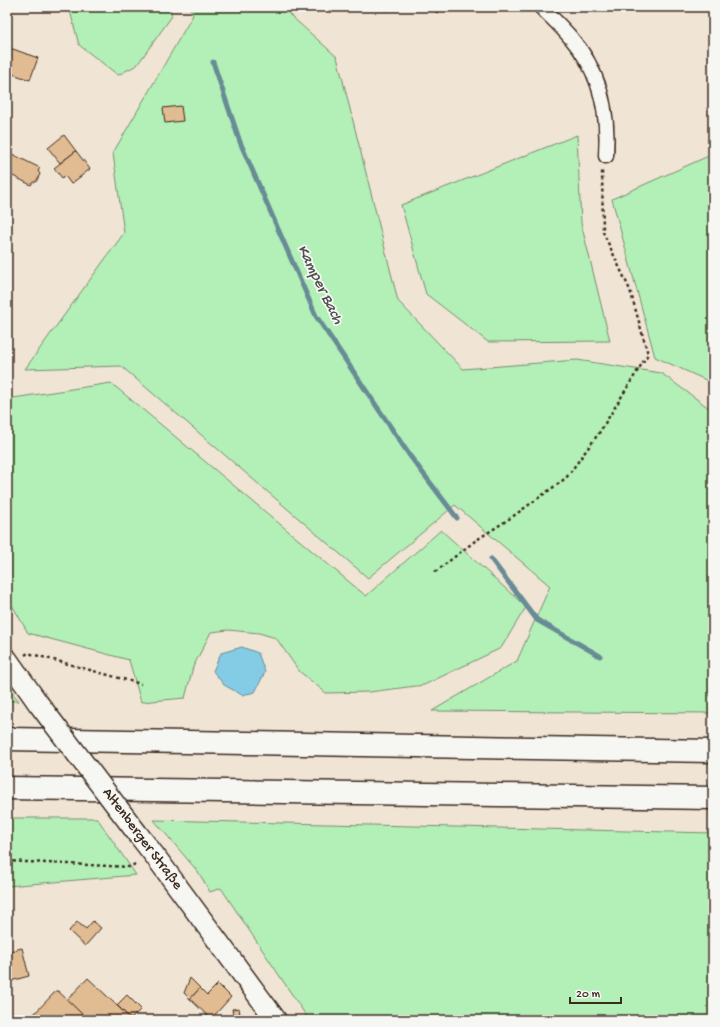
<svg xmlns="http://www.w3.org/2000/svg" width="720" height="1027" font-family="'Gochi Hand',sans-serif">
<style>
.green{fill:#b2f0b7;stroke:#768d6a}
.water{fill:#84cce5;stroke:#678b95}
.lines{fill:none;stroke-linecap:round;stroke-linejoin:round}
.stream{stroke:#678b95;stroke-width:5}
.building{fill:#e1bb92;stroke:#3b2a1e}
.minor-casing{stroke:#3b2a1e;stroke-width:17}
.secondary-casing{stroke:#3b2a1e;stroke-width:23}
.motorway-casing{stroke:#3b2a1e;stroke-width:25}
.path{stroke:#3b2a1e;stroke-width:2.5;stroke-dasharray:3 3;stroke-linecap:butt}
.minor{stroke:#f6f6f2;stroke-width:14}
.secondary{stroke:#f6f6f2;stroke-width:20}
.motorway{stroke:#f6f6f2;stroke-width:22}
.secondary-bridge-casing{stroke:#3b2a1e;stroke-width:23;stroke-linecap:butt}
.secondary-bridge{stroke:#f6f6f2;stroke-width:20}
.labels{text-anchor:middle;dominant-baseline:central;stroke-width:3.5;stroke-linejoin:round;paint-order:stroke}
.street-label{font-size:15px;fill:#3b2a1e;stroke:#f6f6f2}
.water-label{font-size:16px;font-style:italic;fill:#4d5250;stroke:#f6f6f2}
</style>
<rect width="100%" height="100%" fill="#f0e4d5"/>
<filter id="ink" filterUnits="userSpaceOnUse"><feTurbulence type="fractalNoise" baseFrequency=".025" numOctaves="2"/><feDisplacementMap in="SourceGraphic" scale="8" xChannelSelector="R" yChannelSelector="G"/><feConvolveMatrix kernelMatrix="1 2 1 2 8 2 1 2 1" color-interpolation-filters="sRGB"/></filter>
<g filter="url(#ink)">
<g class="green">
<path d="M69,7H169L172,16L137,65L118,75L79,45Z"/>
<path d="M190,7H281L337,57L398,301L463,369L577,360L661,373L713,411V713L432,711L517,661L550,586L455,505L368,578L121,366L25,369L124,233L113,153L193,15Z"/>
<path d="M577,135L581,223L610,341L488,342L426,294L401,205Z"/>
<path d="M713,154V386L708,381L655,357L612,199Z"/>
<path d="M111,383L366,596L441,530L526,607L501,648L424,685L369,692L326,693L299,671L276,638L259,633L228,630L211,632L193,667L185,698L141,702L129,660L28,633L7,596V399Z"/>
<path d="M7,686L19,701H7Z"/>
<path d="M7,818H97L136,875L7,886Z"/>
<path d="M154,820L713,833V1020H309L221,888L210,892L199,873Z"/>
</g>
<path class="water" d="M242,647L258,653L265,672L255,692L242,695L224,685L213,671L221,653Z"/>
<g class="lines">
<g class="stream">
<path d="M213,62L240,142L316,316L410,456L457,518"/>
<path d="M491,559L537,620L600,656"/>
</g>
</g>
<g class="building">
<path d="M381,7H389L385,11Z"/>
<path d="M430,7H442L437,13Z"/>
<path d="M10,48L38,58L30,80L7,72V57Z"/>
<path d="M181,106L183,121L165,123L163,108Z"/>
<path d="M64,135L76,151L60,163L48,148Z"/>
<path d="M76,151L90,169L71,184L65,176L62,178L54,168Z"/>
<path d="M8,152L40,168L38,171L40,174L36,182H33L31,185L7,173Z"/>
<path d="M93,921L101,928L85,946L69,931L77,922L86,929Z"/>
<path d="M7,939L10,951L22,948L29,976L7,982Z"/>
<path d="M88,978L131,1019V1020H88L67,1000Z"/>
<path d="M190,978L200,988L190,999L184,993Z"/>
<path d="M218,984L231,997L211,1019L190,999L200,988L207,995Z"/>
<path d="M57,990L82,1014L76,1020H36L32,1016Z"/>
<path d="M127,995L141,1009L131,1019L117,1005Z"/>
<path d="M239,1008L240,1014L233,1015L232,1009Z"/>
<path d="M32,1016L36,1020H28Z"/>
</g>
<g class="lines">
<g class="minor-casing">
<path id="minor" d="M541,7C551,17 562,27 571,38C600,71 609,113 606,156"/>
</g>
<g class="secondary-casing">
<g id="secondary">
<path d="M7,659L38,703"/>
<path d="M137,833L155,856L276,1020"/>
</g>
</g>
<g class="motorway-casing">
<g id="motorway">
<path d="M7,739L713,751"/>
<path d="M7,788L713,798"/>
</g>
</g>
<g class="path">
<path d="M435,572L475,541L512,517L566,478L599,433L648,354L630,290L603,232L602,169"/>
<path d="M25,655L28,653L141,684"/>
<path d="M7,861L129,867L138,863"/>
</g>
<use href="#minor" class="minor"/>
<use href="#secondary" class="secondary"/>
<use href="#motorway" class="motorway"/>
<g class="secondary-bridge-casing">
<path id="secondary-bridge" d="M38,703L137,833"/>
</g>
<use href="#secondary-bridge" class="secondary-bridge"/>
</g>
</g>
<g class="labels">
<g class="street-label">
<text transform="translate(142 839) rotate(53)">Altenberger Straße</text>
</g>
<g class="water-label">
<text transform="translate(319 285) rotate(64)">Kamper Bach</text>
</g>
</g>
<rect width="720" height="1027" fill="none" stroke="#f6f6f2" stroke-width="24"/>
<rect x="12" y="12" width="696" height="1003" fill="none" stroke="#3b2a1e" stroke-width="1.5" filter="url(#ink)"/>
<path d="M570 997v6h51v-6" fill="none" stroke="#3b2a1e" stroke-width="2"/>
<text x="576" y="997" font-size="12" fill="#3b2a1e" stroke="#f6f6f2" stroke-width="3" paint-order="stroke">20 m</text>
</svg>
